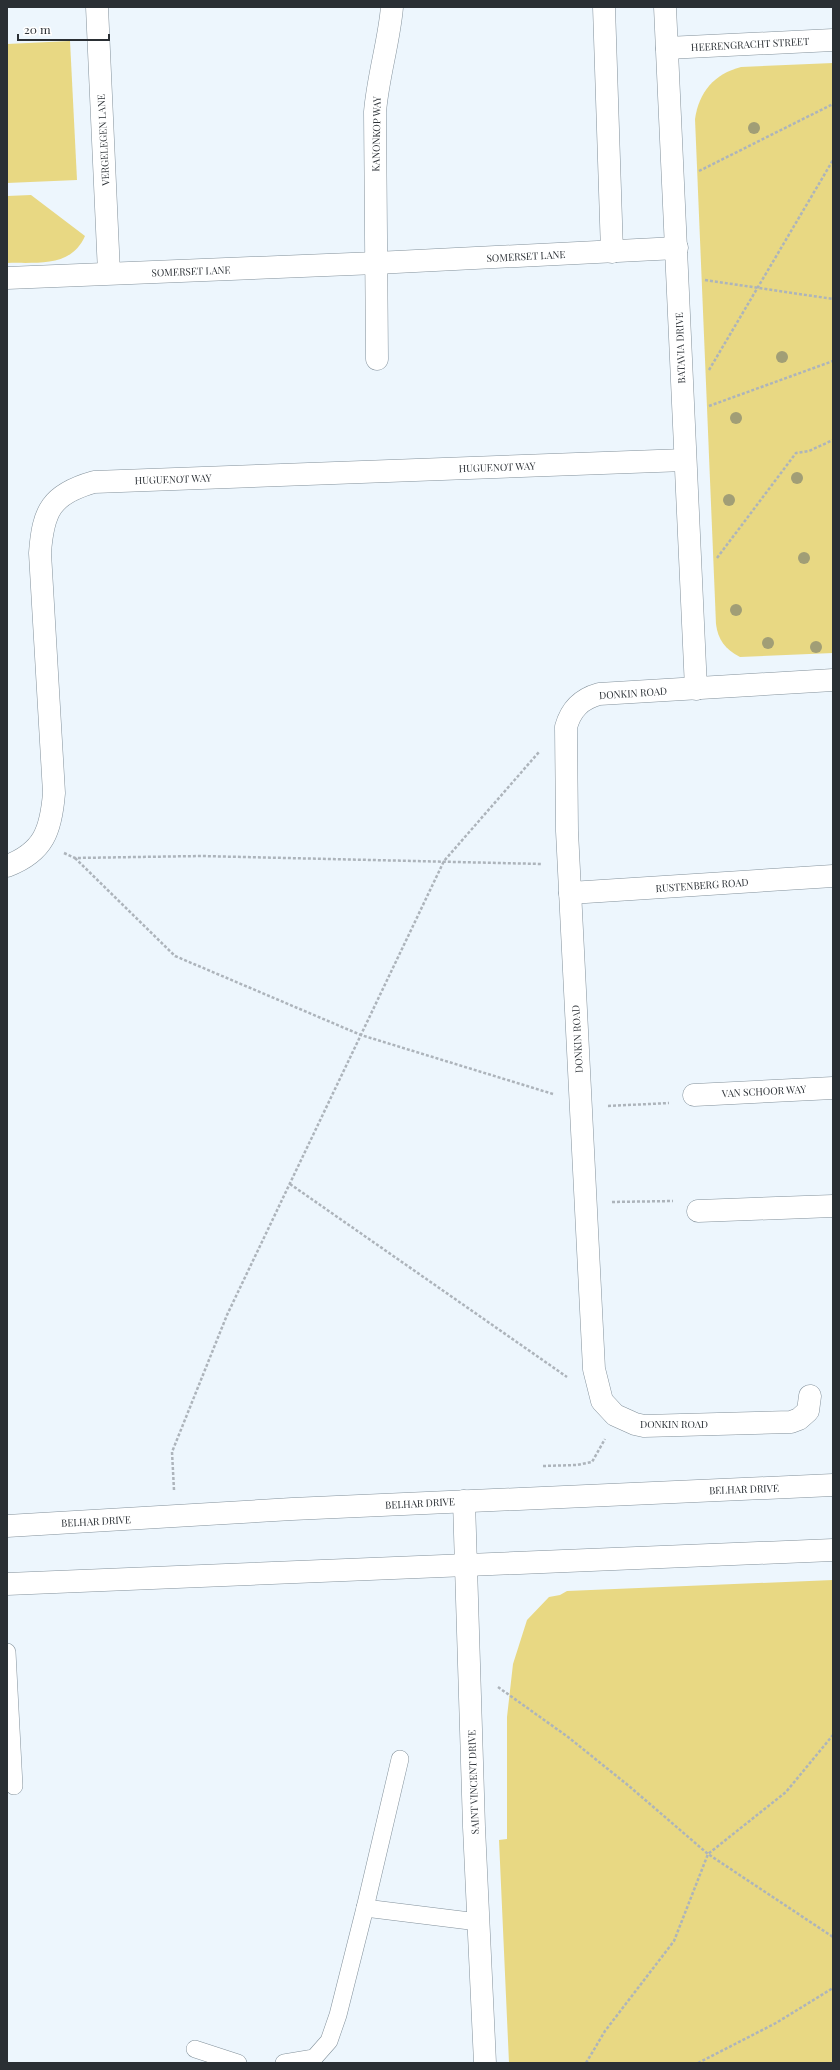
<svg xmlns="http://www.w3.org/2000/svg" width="840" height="2070" font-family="'Playfair Display',serif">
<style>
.green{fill:#e8d883}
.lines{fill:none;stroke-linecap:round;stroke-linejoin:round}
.service-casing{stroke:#83919b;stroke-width:18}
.minor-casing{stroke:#83919b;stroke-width:23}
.secondary-casing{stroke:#83919b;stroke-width:23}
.path{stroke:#adb4bb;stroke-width:2.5;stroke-dasharray:3 2;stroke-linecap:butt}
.service{stroke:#fff;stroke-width:17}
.minor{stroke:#fff;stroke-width:22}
.secondary{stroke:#fff;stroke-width:22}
.tree{fill:#a19e76}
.labels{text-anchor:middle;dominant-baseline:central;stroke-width:3.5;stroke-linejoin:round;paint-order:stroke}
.street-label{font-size:10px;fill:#2a2f34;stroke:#fff}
</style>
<rect width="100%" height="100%" fill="#edf6fd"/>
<g class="green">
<path d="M70,41L77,180L7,183V44Z"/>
<path d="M833,63V653L740,657C725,649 718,640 716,624L695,119C699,92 714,74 741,67Z"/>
<path d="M31,195L85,236C71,268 37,262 7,263V196Z"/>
<path d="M833,1580V2063H509L499,1840L507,1839V1717L513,1664L527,1620L549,1597L560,1595L567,1591Z"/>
</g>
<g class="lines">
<g class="service-casing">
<g id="service">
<path d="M7,1652L14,1786"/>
<path d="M365,1908L478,1922"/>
<path d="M195,2049L238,2063"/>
<path d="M284,2063L314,2058L329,2041L338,2015L365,1908L400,1759"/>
</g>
</g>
<g class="minor-casing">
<g id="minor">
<path d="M97,7L109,273"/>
<path d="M604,7L612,252"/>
<path d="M665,7L696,689"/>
<path d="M667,48L833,40"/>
<path d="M7,278L376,263L677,248"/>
<path d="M377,359L375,112C378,76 389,42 392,7"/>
<path d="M7,866C44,852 51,830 54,793L40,553C43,511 51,494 94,482L685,460"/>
<path d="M570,893L833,876"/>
<path d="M694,1095L833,1088"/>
<path d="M698,1211L833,1206"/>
<path d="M810,1396L808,1411L799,1419L791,1422L644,1426L635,1424L615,1415L602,1401L594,1369L567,831L566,727C571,709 581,699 599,694L833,680"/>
<path d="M464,1501L474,1827L485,2063"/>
</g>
</g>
<g class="secondary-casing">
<g id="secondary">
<path d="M7,1526L292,1509L833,1485"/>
<path d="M7,1584L833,1550"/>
</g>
</g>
<g class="path">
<path d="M833,7V8"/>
<path d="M699,171L833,104"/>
<path d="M705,280L833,299"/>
<path d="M709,370L833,160"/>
<path d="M709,406L833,361"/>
<path d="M717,558L796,453L809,451L833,440"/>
<path d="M64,853L75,858L201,856L542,864"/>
<path d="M75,858L175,956L361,1035L553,1094"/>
<path d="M608,1106L669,1103"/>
<path d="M290,1184L567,1377"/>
<path d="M612,1202L673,1201"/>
<path d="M543,1466L577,1465L592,1462L605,1439"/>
<path d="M174,1490L172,1452L227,1315L444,861L539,752"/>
<path d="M498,1687L568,1737L629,1786L708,1854L833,1937"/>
<path d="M586,2063L605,2031L674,1941L708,1854L786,1792L833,1735"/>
<path d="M698,2063L776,2023L833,1988"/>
</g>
<use href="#service" class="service"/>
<use href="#minor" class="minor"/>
<use href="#secondary" class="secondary"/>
</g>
<g class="tree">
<circle cx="754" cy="128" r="6"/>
<circle cx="782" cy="357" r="6"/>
<circle cx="736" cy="418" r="6"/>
<circle cx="797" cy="478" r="6"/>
<circle cx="729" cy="500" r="6"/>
<circle cx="804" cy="558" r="6"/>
<circle cx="736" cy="610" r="6"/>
<circle cx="768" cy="643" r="6"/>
<circle cx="816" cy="647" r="6"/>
</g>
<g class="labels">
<g class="street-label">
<text transform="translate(750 44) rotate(-3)">HEERENGRACHT STREET</text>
<text transform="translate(376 134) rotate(-89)">KANONKOP WAY</text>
<text transform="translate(103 140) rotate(-93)">VERGELEGEN LANE</text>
<text transform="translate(526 256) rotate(-3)">SOMERSET LANE</text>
<text transform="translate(191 271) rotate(-2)">SOMERSET LANE</text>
<text transform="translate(680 348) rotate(-92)">BATAVIA DRIVE</text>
<text transform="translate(497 467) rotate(-2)">HUGUENOT WAY</text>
<text transform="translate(173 479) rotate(-2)">HUGUENOT WAY</text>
<text transform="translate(633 693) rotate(-4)">DONKIN ROAD</text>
<text transform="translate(702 885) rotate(-4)">RUSTENBERG ROAD</text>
<text transform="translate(577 1039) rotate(-93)">DONKIN ROAD</text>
<text transform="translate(764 1091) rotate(-3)">VAN SCHOOR WAY</text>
<text x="674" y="1424">DONKIN ROAD</text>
<text transform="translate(744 1489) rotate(-2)">BELHAR DRIVE</text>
<text transform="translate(420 1503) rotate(-3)">BELHAR DRIVE</text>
<text transform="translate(96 1521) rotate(-3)">BELHAR DRIVE</text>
<text transform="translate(473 1782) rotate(-92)">SAINT VINCENT DRIVE</text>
</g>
</g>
<rect width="840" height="2070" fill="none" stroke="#2a2f34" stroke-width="16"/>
<path d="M18 34v6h91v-6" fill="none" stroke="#2a2f34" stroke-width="2"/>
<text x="24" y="34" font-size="12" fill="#2a2f34" stroke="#ffffff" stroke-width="3" paint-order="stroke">20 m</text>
</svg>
